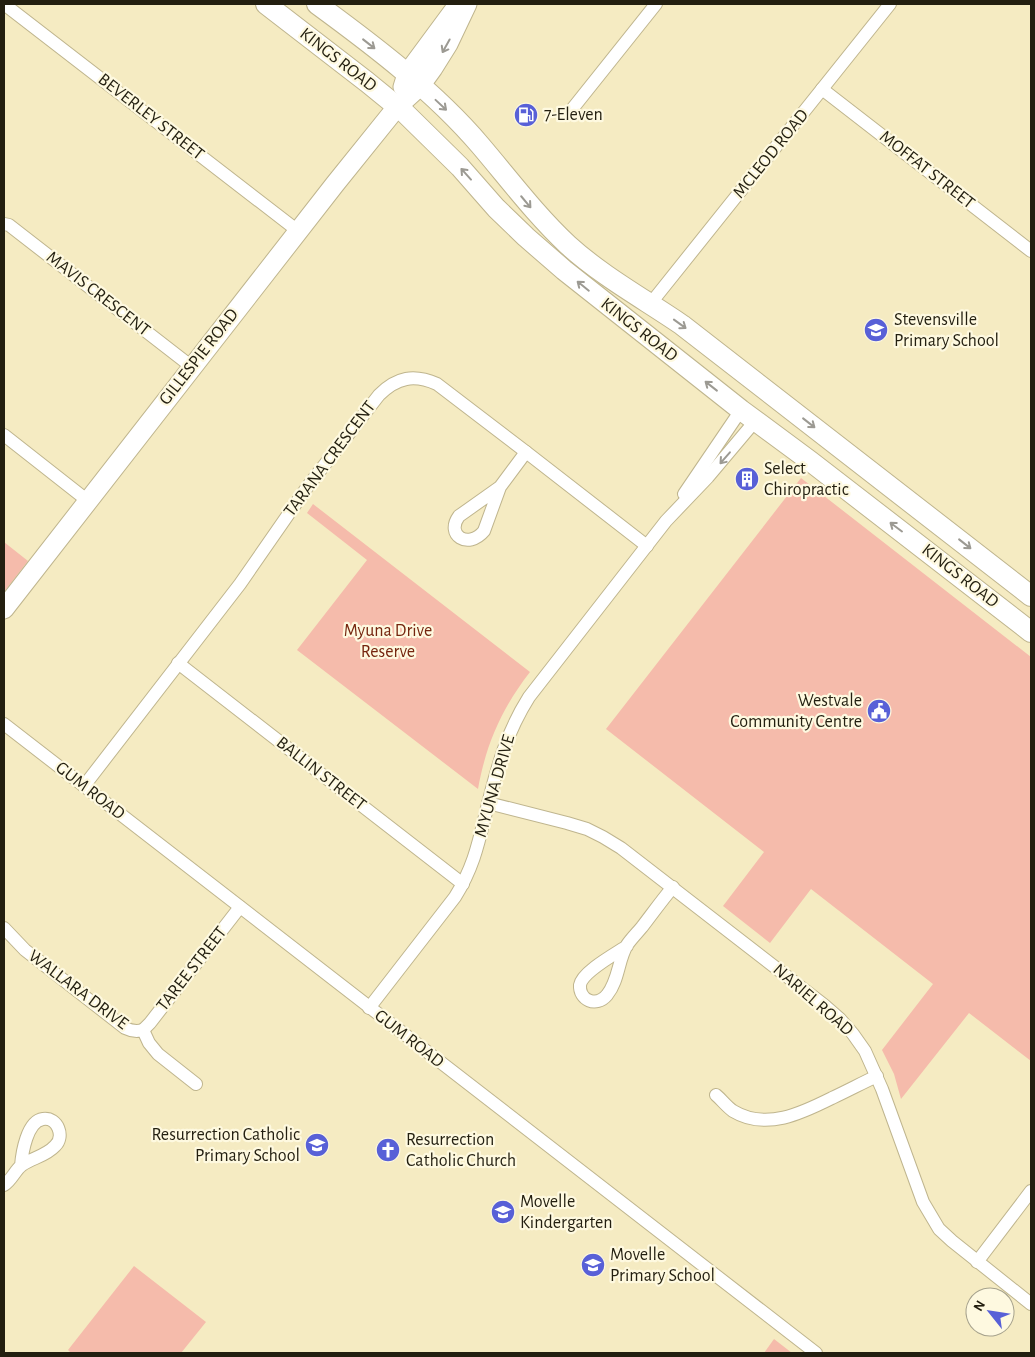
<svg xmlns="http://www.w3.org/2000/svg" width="1035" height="1357" font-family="'Alegreya Sans',sans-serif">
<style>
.green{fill:#f5bbab}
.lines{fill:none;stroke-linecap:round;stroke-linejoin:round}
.street-casing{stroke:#bfb58e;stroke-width:14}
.secondary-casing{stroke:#bfb58e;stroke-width:21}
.primary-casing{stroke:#bfb58e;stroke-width:22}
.street{stroke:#fff;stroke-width:12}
.secondary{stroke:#fff;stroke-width:19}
.primary{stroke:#fff;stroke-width:20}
.oneway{stroke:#9c9a93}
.labels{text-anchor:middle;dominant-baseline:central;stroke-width:4.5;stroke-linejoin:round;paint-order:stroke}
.street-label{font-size:18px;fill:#231f10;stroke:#fef9e0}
.poi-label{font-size:18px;fill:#231f10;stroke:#fef9e0;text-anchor:start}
.park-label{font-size:18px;fill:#75250e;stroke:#fef9e0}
</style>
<rect width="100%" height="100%" fill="#f5ebc2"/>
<g class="green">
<path d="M801,478L1031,657V1061L969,1013L901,1099L894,1074L882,1050L933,984L811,889L770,943L723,906L764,852L606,729Z"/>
<path d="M313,504L530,672C502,708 486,744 478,789L297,650L367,560L307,513Z"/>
<path d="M4,542L28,561L4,592Z"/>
<path d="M134,1266L206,1322L181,1353H71L68,1350Z"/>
<path d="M774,1339L792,1353H764Z"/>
</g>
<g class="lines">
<g class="street-casing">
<g id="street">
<path d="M4,4L298,231"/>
<path d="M822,89L1031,251"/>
<path d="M573,108L656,4"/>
<path d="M4,224L9,225L18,232L192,367"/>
<path d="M651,303L890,4"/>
<path d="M4,435L88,501"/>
<path d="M500,487L484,531C468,550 445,535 459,516L500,487L526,452"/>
<path d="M684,494L741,410"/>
<path d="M178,663L463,884"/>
<path d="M4,724L816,1353"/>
<path d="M84,786L240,584L308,486L379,395C397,377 414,374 437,384L526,452L647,546"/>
<path d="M488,803L567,823L587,829L603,837L621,848L824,1005L840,1019L853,1034L865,1051L882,1089L923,1202L939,1229L952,1241L1031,1304"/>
<path d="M4,928L25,950L125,1028C131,1031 136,1032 143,1030L149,1043L158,1054L196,1084"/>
<path d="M627,946C615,954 582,972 580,985C579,1000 596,1008 607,995C619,980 618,960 627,945C631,939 637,933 642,927C652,914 662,900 673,887"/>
<path d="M369,1008L455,897C475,865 479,840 488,804C498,764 507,732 529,697L666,521L708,477L756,420"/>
<path d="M143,1030L150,1023L240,907"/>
<path d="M716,1095C722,1100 726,1106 733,1111C766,1131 802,1113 832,1098C847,1091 862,1083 877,1076"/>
<path d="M4,1185C12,1180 15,1170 22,1165C32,1158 46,1156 55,1146C65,1137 58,1117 43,1119C27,1121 22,1153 21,1166"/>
<path d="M977,1262L1031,1191"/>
</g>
</g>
<g class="secondary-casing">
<g id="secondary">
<path d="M403,87L407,74L455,9"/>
<path d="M4,609L335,184L397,107L420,86L433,68L448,44L467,4"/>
</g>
</g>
<g class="primary-casing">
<g id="primary">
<path d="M266,4L367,82L405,113L460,167L496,208L526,237L564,270L741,410L810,461L1031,632"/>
<path d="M317,4C373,45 435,92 480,145C509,179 535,214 568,245C602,276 644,299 682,325L1031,596"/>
</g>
</g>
<use href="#street" class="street"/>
<use href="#secondary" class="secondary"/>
<use href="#primary" class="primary"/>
</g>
<defs><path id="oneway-shaft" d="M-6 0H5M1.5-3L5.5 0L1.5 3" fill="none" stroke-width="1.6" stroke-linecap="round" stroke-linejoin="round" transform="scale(1.25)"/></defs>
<g class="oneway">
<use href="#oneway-shaft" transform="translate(369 44) rotate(38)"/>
<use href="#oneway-shaft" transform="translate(446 46) rotate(119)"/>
<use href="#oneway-shaft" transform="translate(441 105) rotate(43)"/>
<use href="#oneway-shaft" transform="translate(466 174) rotate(-132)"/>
<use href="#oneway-shaft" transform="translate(526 202) rotate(50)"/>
<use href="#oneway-shaft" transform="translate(583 286) rotate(-141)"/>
<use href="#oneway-shaft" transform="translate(680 324) rotate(36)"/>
<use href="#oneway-shaft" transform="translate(711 386) rotate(-142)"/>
<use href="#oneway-shaft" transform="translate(809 423) rotate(38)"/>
<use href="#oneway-shaft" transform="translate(725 458) rotate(131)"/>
<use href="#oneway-shaft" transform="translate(896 527) rotate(-143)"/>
<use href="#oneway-shaft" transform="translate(965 544) rotate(38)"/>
</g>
<defs>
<g id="fuel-disc" transform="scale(1.25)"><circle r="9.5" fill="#5860d7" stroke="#fef9e0"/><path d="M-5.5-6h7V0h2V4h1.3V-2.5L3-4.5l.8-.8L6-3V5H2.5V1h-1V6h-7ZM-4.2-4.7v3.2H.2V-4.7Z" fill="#fff"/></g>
<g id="school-disc" transform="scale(1.25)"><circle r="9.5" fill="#5860d7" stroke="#fef9e0"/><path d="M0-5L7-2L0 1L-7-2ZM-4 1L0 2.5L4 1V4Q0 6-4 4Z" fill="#fff"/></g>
<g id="building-disc" transform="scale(1.25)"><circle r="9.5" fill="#5860d7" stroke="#fef9e0"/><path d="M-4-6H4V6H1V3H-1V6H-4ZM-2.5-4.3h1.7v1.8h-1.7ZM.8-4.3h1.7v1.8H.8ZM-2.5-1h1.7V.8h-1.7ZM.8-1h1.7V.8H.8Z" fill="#fff"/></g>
<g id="civic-disc" transform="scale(1.25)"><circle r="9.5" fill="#5860d7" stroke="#fef9e0"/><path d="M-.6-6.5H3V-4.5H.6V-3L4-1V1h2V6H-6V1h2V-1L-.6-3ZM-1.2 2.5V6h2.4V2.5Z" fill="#fff"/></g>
<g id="church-disc" transform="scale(1.25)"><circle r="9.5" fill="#5860d7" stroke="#fef9e0"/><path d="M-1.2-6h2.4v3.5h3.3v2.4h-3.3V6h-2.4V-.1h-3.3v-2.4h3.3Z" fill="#fff"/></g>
</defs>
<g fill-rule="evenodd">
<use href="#fuel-disc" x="526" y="115"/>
<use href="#school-disc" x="876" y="330"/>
<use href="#building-disc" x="747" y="479"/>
<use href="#civic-disc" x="879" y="711"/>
<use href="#school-disc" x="317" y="1145"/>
<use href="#church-disc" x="388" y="1150"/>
<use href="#school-disc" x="503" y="1212"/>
<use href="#school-disc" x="593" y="1265"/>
</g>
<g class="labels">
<g class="street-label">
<text transform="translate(338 60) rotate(38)">KINGS ROAD</text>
<text transform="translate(151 117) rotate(38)">BEVERLEY STREET</text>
<text transform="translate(771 154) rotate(-51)">MCLEOD ROAD</text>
<text transform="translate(927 170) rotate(38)">MOFFAT STREET</text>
<text transform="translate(98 294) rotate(38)">MAVIS CRESCENT</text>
<text transform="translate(639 330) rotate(38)">KINGS ROAD</text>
<text transform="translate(199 357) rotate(-52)">GILLESPIE ROAD</text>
<text transform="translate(330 459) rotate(-53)">TARANA CRESCENT</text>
<text transform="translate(960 576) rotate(38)">KINGS ROAD</text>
<text transform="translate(321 774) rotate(38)">BALLIN STREET</text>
<text transform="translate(495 786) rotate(-74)">MYUNA DRIVE</text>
<text transform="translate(90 791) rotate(38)">GUM ROAD</text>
<text transform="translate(192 969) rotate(-52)">TAREE STREET</text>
<text transform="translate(78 990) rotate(37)">WALLARA DRIVE</text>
<text transform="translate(813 1000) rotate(41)">NARIEL ROAD</text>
<text transform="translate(409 1039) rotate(38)">GUM ROAD</text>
</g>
<g class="poi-label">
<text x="544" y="115">7-Eleven</text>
<text x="894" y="320">Stevensville<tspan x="894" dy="21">Primary School</tspan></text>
<text x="764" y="469">Select<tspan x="764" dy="21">Chiropractic</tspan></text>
<text x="862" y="701" text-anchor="end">Westvale<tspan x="862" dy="21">Community Centre</tspan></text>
<text x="300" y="1135" text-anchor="end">Resurrection Catholic<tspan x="300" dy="21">Primary School</tspan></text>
<text x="406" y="1140">Resurrection<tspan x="406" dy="21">Catholic Church</tspan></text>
<text x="520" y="1202">Movelle<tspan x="520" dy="21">Kindergarten</tspan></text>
<text x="610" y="1255">Movelle<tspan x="610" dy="21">Primary School</tspan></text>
</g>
<g class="park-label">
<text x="388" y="631">Myuna Drive<tspan x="388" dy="21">Reserve</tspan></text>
</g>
</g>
<rect width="1035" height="1357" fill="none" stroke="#231f10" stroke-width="10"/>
<g transform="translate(990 1312) rotate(300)"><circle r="24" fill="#fef9e0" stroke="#a6a28d"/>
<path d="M0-4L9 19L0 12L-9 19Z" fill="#5860d7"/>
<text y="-8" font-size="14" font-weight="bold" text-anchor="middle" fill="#231f10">N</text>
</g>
</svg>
